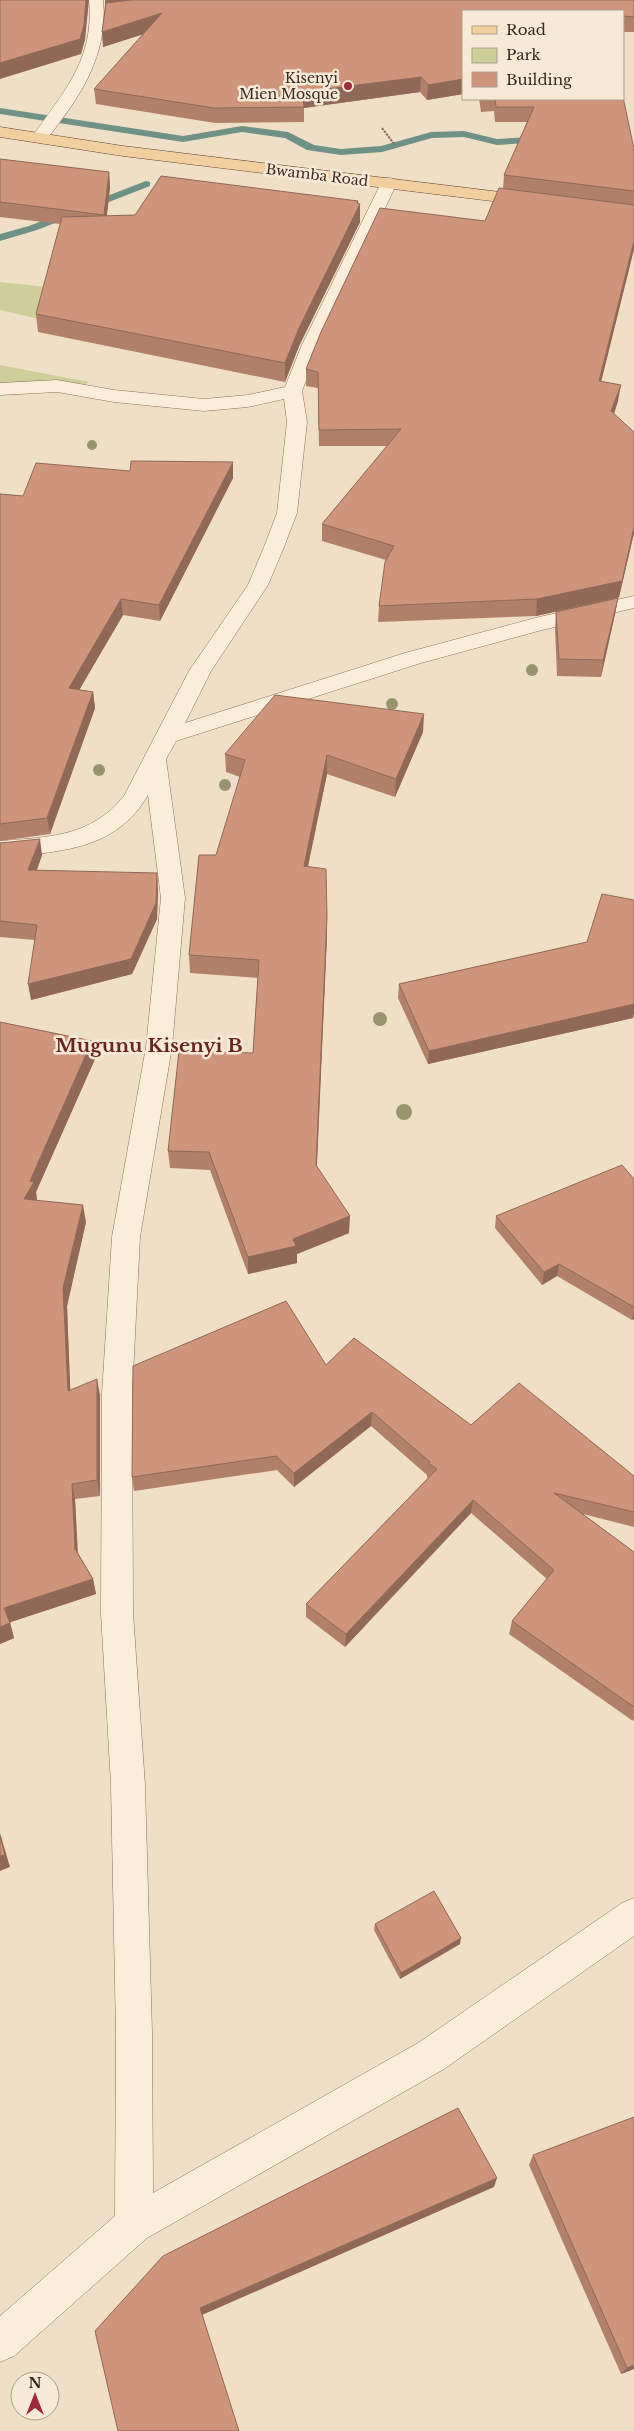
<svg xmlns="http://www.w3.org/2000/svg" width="634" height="2431" font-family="'Libre Baskerville',serif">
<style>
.green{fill:#cece9a}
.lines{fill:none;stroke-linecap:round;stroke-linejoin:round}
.stream{fill:#6e9285;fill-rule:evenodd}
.minor-casing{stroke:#8b705c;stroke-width:1}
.major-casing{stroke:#593f30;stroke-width:1}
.path{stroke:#8b705c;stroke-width:2;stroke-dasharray:2.5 1;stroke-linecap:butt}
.minor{fill:#faedda;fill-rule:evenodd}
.major{fill:#f2cf9f;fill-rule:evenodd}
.tree{fill:#98956e}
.wall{fill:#b1806b}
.shaded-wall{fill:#906857}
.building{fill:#ce957c;stroke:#906857}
.poi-dot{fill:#9c2a38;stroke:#f6ead7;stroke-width:2}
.labels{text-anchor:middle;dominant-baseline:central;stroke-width:5;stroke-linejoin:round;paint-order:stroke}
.far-poi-label{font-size:14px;fill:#3b2a1f;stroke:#f6ead7;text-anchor:end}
.far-street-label{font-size:14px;fill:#3b2a1f;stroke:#f6ead7}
.quarter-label{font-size:19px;font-weight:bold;fill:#69261e;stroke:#f6ead7}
</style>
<rect width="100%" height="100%" fill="#efdfc7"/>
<g class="green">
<path d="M0,282L56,288L118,337L0,310Z"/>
<path d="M0,365L89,382L76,390L0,391Z"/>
</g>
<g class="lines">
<g class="stream">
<path d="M0,108L183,136L242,126L288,132L314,145L341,149L381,146L431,132L464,131L497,139L542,136L547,139L542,142L497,145L464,137L432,138L382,152L341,155L307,150L285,138L242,132L183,142L0,114Z"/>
<path d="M146,181L150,182V186L37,230L0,241V234L29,226Z"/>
</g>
<g class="minor-casing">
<g id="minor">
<path d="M89,0H103C109,55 79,99 46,140H34L32,137C63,92 95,60 89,0Z"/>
<path d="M389,178L395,179L397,183L319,347L302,391L307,422L297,513L284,547L268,585L211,671L185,723L405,653L539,617L634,596V608L542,630L421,663L176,741L166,759L185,898L172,1047L140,1237L132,1394L133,1613L145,1785L152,2033L153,2193L418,2043L622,1903L634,1898V1936L444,2069L147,2238L14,2356L0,2362V2316L115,2216L116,2033L111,1785L101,1613L102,1394L112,1237L146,1047L161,898L148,795C116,851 58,852 0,857V841C49,837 91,837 124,796L189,671L248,585L264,547L277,513L287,422L284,399L248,407L204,411L114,402L57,392L0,395V383L57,380L114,390L204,399L248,395L285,387L301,347L381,183L383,179Z"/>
</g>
</g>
<g class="major-casing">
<path id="major" d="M0,127L123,146L533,196L539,197L541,201L539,205L533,206L123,156L0,137Z"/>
</g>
<path class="path" d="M382,128L395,145"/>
<use href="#minor" class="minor"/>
<use href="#major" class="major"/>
</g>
<g class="tree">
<circle cx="92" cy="445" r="5"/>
<circle cx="532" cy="670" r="6"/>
<circle cx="392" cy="704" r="6"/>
<circle cx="99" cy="770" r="6"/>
<circle cx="225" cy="785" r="6"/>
<circle cx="380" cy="1019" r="7"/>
<circle cx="404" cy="1112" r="8"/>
</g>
<g class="wall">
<path d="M105,0H634V32H623V11H463V94L427,100L420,92L304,108V122L215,123L96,104L94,89L143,34L103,47L105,4Z"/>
<path d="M479,99H623L634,149V249L601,382L618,401L614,414L634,432V533L619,597L618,598L615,614L601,677L557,676L555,629L556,612L613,599L536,616L378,622L379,606L386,560L322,541V524L388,446H319L318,388L306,386V369L485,221L503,189L504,175L527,122H495L494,111L481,112Z"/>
<path d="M0,159L109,172L110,187L107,216L135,215L358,201V204H360V222L299,346L285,382L38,332L36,314L60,224L0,217Z"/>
<path d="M130,471L233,478L160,621L123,615L79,690L93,692L95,708L50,834L0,841V494L23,496Z"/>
<path d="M423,732L395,797L327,774L308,867L327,935L317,1166L349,1233L297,1254V1263L248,1274L210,1170L170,1168L168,1151L253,1053L258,978L190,973L189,955L240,777L226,772L225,754Z"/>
<path d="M0,843L42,855L37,870L158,889L157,919L132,974L31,1000L35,940L0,937Z"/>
<path d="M634,900V1013L633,1018L428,1064L398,998L399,984L587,942Z"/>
<path d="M0,1022L92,1041L95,1059L36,1192L37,1200L86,1222L67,1306L70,1390L100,1395V1496L75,1499L78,1553L93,1579L96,1594L10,1622L14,1638L0,1644Z"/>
<path d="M634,1179V1319L632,1320L557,1276L542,1285L495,1228L496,1216Z"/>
<path d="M326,1365L471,1425L634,1476V1527L583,1514L634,1552V1719L633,1721L509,1634L512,1621L547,1579L471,1513L345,1647L306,1617V1604L428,1478L427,1477V1475L371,1426L294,1487L277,1470L134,1491L132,1477Z"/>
<path d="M375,1924L460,1944L400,1979L374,1930Z"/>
<path d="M533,2155L634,2369L621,2374L529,2165Z"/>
</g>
<g class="shaded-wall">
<path d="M86,0H89L85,40L81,54L0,79V63Z"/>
<path d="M105,0H154L106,5Z"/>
<path d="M162,13L163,28L103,47L102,32Z"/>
<path d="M421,77L420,92L303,108V92Z"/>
<path d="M463,79V94L427,100L428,85Z"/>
<path d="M109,172L110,187L105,229L104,215Z"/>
<path d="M358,201V208L360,204V222L299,346L285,382V363L299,328Z"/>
<path d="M634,241V249L597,398L599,381Z"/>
<path d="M621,385L618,401L609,427L611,411Z"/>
<path d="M233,462V478L160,621L159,605Z"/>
<path d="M634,527V533L619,597L536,616L537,599Z"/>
<path d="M618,598L615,614L601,677L603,660Z"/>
<path d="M121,599L123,615L71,704L69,688Z"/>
<path d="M93,692L95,708L50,834L47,818Z"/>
<path d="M424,714L423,732L395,797L396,779Z"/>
<path d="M327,755V774L304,884V866Z"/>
<path d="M40,839L42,855L31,886L28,870Z"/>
<path d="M157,873L158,889L157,919L132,974L31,1000L28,984Z"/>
<path d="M327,917V935L316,1182V1165Z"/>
<path d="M634,1004V1013L633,1018L428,1064L429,1051Z"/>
<path d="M92,1041L95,1059L36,1192L37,1200L28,1217L24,1199L30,1181Z"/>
<path d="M83,1205L86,1222L67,1306L71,1408L68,1391L63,1288Z"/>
<path d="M350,1216L349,1233L297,1254V1263L248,1274V1257Z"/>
<path d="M559,1264L557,1276L542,1285L544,1272Z"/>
<path d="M634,1310V1319L632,1320Z"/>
<path d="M97,1379L100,1395V1496L97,1480Z"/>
<path d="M372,1412L371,1426L294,1487V1473Z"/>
<path d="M72,1484L75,1499L78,1564L75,1549Z"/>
<path d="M473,1500L471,1513L345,1647L346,1634Z"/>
<path d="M93,1579L96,1594L8,1623L4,1608Z"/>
<path d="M10,1623L14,1638L0,1644V1627Z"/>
<path d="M0,1833L10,1867L0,1871Z"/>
<path d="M461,1938L460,1944L400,1979L401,1973Z"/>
<path d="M497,2178L494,2187L202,2315L200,2308Z"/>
<path d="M634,2365V2369L621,2374L627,2368Z"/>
</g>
<g class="building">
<path d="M0,0H86L84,25L80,39L0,63Z"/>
<path d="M131,0H634V17L623,16V11H463V79L428,85L421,77L303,92L304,107L214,108L94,89L162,13L102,32L106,3Z"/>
<path d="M623,97L634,149V191L504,175L534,107H496L495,99H623Z"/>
<path d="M0,159L109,172L104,215L0,202Z"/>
<path d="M161,176L358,201L357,203L360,204L299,328L285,363L36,314L62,217L135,215Z"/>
<path d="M499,188L634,205V241L599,381L621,385L611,411L634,432V527L622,581L537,599L379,606L385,562L394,546L322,524L401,429L319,430L318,372L306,369L321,332L380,208L485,221Z"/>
<path d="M131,461L233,462L159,605L121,599L69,688L93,692L47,818L0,824V494L23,496L36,463L130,471Z"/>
<path d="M618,598L603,660L559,659L556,612Z"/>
<path d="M275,695L424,714L396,779L327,755L304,866L326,869L327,917L316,1165L350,1216L293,1239L296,1246L248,1257L209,1152L168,1151L179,1051L253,1053L259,960L189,955L199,855H216L245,760L225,754Z"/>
<path d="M40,839L28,870L157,873L156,903L131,959L28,984L37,925L0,921V843Z"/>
<path d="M602,894L634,900V1004L429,1051L399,984L587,942Z"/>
<path d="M0,1022L92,1041L30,1181L34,1182L24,1199L83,1205L63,1288L68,1391L97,1379V1480L72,1484L75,1549L93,1579L4,1608L10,1623L0,1627Z"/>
<path d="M622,1165L634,1179V1307L559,1264L544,1272L496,1216Z"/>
<path d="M286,1301L326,1365L354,1338L471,1425L519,1383L634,1476V1512L554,1493L634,1552V1707L512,1621L554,1570L473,1500L346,1634L306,1604L437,1469L428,1463L430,1462L372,1412L294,1473L276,1456L132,1477L133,1366Z"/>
<path d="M0,1836L5,1855L0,1856Z"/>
<path d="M434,1891L461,1938L401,1973L375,1924Z"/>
<path d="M458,2108L497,2178L200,2308L239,2431H118L95,2331L163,2256Z"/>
<path d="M634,2117V2365L627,2368L533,2155Z"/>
</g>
<circle class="poi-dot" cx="348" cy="86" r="5"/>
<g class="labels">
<g class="far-poi-label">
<text x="338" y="78">Kisenyi<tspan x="338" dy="16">Mien Mosque</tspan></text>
</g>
<g class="far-street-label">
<text transform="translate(317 175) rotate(7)">Bwamba Road</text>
</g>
<g class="quarter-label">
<text x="149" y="1045">Mugunu Kisenyi B</text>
</g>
</g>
<rect x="462" y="10" width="162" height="90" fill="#f6ead7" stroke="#ab9d8d"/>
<rect x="472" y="26" width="25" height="8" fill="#f2cf9f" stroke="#ab9d8d"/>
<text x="506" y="35" font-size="15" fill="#3b2a1f">Road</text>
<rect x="472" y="48" width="25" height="15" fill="#cece9a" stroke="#ab9d8d"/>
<text x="506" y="60" font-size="15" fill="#3b2a1f">Park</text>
<rect x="472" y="72" width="25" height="15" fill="#ce957c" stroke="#ab9d8d"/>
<text x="506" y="85" font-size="15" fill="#3b2a1f">Building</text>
<g transform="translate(35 2396)"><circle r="24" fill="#f6ead7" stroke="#ab9d8d"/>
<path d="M0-4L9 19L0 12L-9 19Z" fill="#9c2a38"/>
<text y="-8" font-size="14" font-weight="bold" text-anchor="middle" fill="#3b2a1f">N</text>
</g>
</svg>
